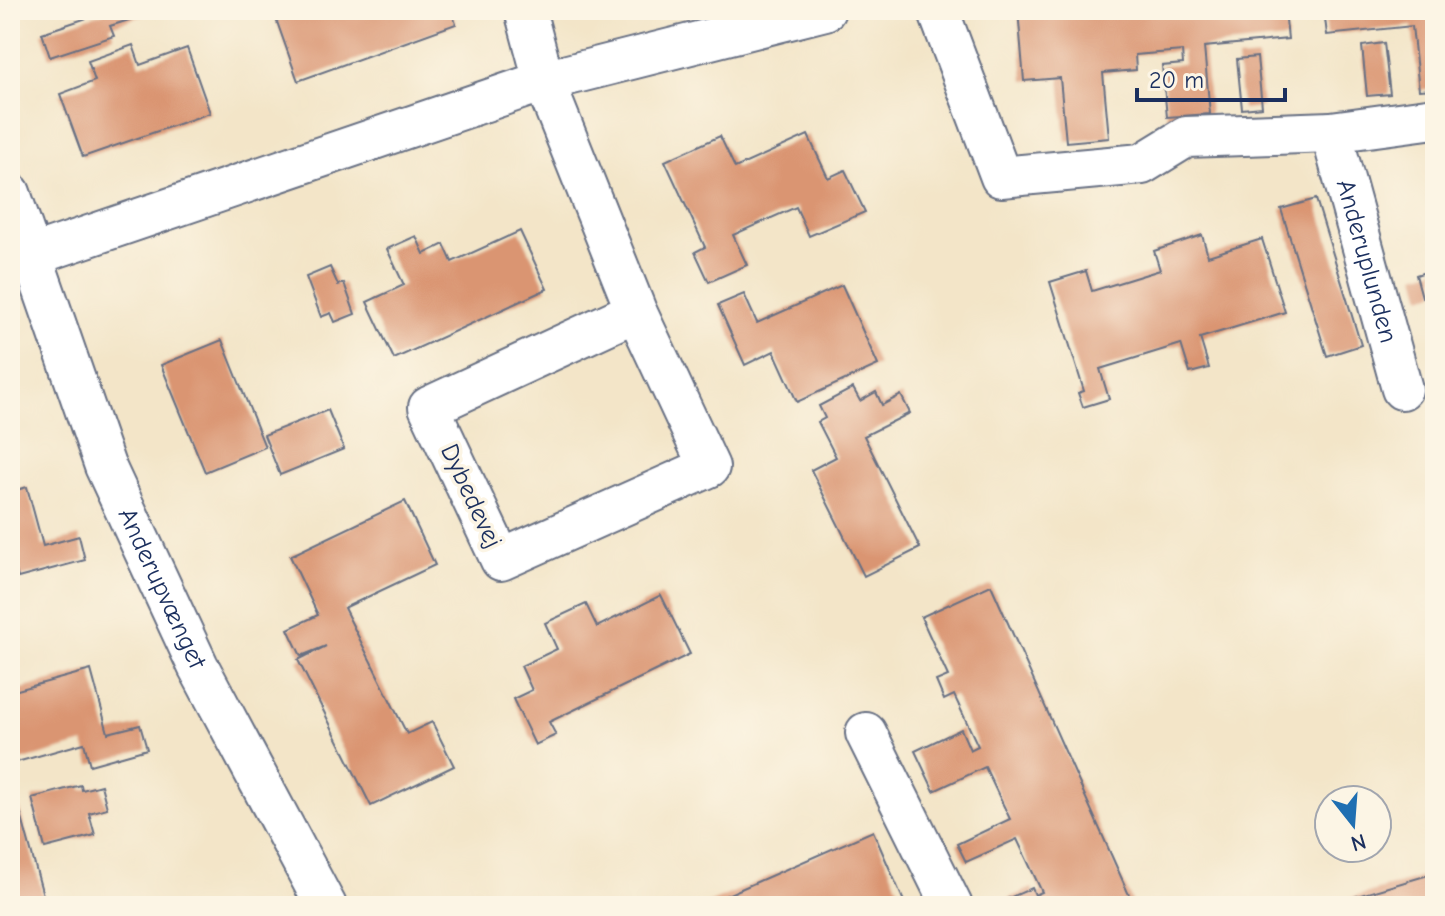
<svg xmlns="http://www.w3.org/2000/svg" width="1445" height="916" font-family="'Comic Neue',sans-serif">
<style>
.building{fill:#da9572}
.lines{fill:none;stroke-linecap:round;stroke-linejoin:round}
.minor-casing{stroke:#676f83;stroke-width:44}
.minor{stroke:#fff;stroke-width:40}
.labels{text-anchor:middle;dominant-baseline:central;stroke-width:7;stroke-linejoin:round;paint-order:stroke}
.street-label{font-size:26px;fill:#1b2f5e;stroke:#fcf5e5}
</style>
<rect width="100%" height="100%" fill="#fcf5e5"/>
<filter id="ink" filterUnits="userSpaceOnUse"><feTurbulence type="fractalNoise" baseFrequency=".0125" numOctaves="2"/><feDisplacementMap in="SourceGraphic" scale="16" xChannelSelector="R" yChannelSelector="G"/><feConvolveMatrix kernelMatrix="1 2 1 2 8 2 1 2 1" color-interpolation-filters="sRGB"/></filter>
<filter id="wash" filterUnits="userSpaceOnUse"><feTurbulence type="fractalNoise" baseFrequency=".006" numOctaves="4" result="noise"/><feDisplacementMap in="SourceGraphic" scale="32" xChannelSelector="R" yChannelSelector="G"/><feGaussianBlur stdDeviation="1.8" result="paint"/><feColorMatrix in="noise" values="0 0 0 0 0 0 0 0 0 0 0 0 0 0 0 0 0 1.4 0 .05"/><feComposite in="paint" operator="in"/></filter>
<g filter="url(#wash)">
<rect width="100%" height="100%" fill="#f3e5c8"/>
<g id="blocks">
<g class="building">
<path d="M104,10H150L151,13L110,26L114,36L50,57L42,33L105,12Z"/>
<path d="M281,10H451L456,24L298,81L276,19L284,17Z"/>
<path d="M1018,10H1285L1288,39L1204,47L1210,114L1167,117L1162,66L1183,64L1182,51L1135,55L1136,70L1103,73L1109,138L1066,142L1060,78L1024,81Z"/>
<path d="M1324,10H1435V89L1419,90L1412,26L1327,35Z"/>
<path d="M1384,43L1390,94L1367,96L1362,46Z"/>
<path d="M133,45L140,65L187,48L210,113L83,157L60,94L95,81L88,61Z"/>
<path d="M1257,57L1262,107L1242,109L1237,59Z"/>
<path d="M808,135L828,178L845,170L865,212L809,236L796,207L733,235L747,265L709,282L695,252L705,247L665,161L720,136L735,168Z"/>
<path d="M1316,199L1361,345L1327,356L1281,209Z"/>
<path d="M520,231L547,289L394,359L367,302L404,285L387,249L416,236L424,254L444,244L452,262Z"/>
<path d="M1202,235L1208,256L1262,239L1285,312L1200,338L1209,368L1190,373L1181,344L1100,369L1109,399L1083,407L1078,393L1084,391L1050,282L1086,271L1092,291L1160,270L1154,251Z"/>
<path d="M330,267L338,285L344,283L355,314L335,322L331,313L321,317L306,277Z"/>
<path d="M1435,269V293L1422,297L1416,275Z"/>
<path d="M842,285L878,365L797,402L774,351L745,365L718,305L744,294L757,323Z"/>
<path d="M222,340L265,447L205,472L161,365Z"/>
<path d="M853,388L860,401L876,392L882,405L901,395L910,413L864,436L920,548L864,576L811,470L836,457L818,422L825,418L819,406Z"/>
<path d="M328,410L344,449L280,475L264,435Z"/>
<path d="M27,487L43,546L79,536L85,560L18,578L12,556L10,557V492Z"/>
<path d="M405,501L435,565L344,608L407,734L432,722L454,766L371,806L298,660L326,646L301,656L288,629L318,615L290,556Z"/>
<path d="M991,585L1134,906H991L1032,888L1035,895L1042,892L1017,839L966,862L957,844L1010,819L985,767L934,791L915,751L961,729L970,750L978,746L954,695L944,700L936,681L948,676L921,617Z"/>
<path d="M661,595L690,654L549,722L556,735L535,745L513,699L532,690L521,666L557,649L545,623L586,604L597,627Z"/>
<path d="M91,670L108,733L140,725L147,749L90,765L84,743L10,764V692Z"/>
<path d="M81,785L82,790L101,785L107,808L89,813L95,835L45,848L32,798Z"/>
<path d="M17,800L46,906H10V802Z"/>
<path d="M873,831L906,906H702Z"/>
<path d="M1435,873V906H1327V905Z"/>
</g>
</g>
</g>
<g filter="url(#ink)">
<use href="#blocks" fill-opacity="0" stroke="#676f83" stroke-width="2"/>
<g class="lines">
<g class="minor-casing">
<g id="minor">
<path d="M525,10L544,81L636,311L709,467L501,560L429,407L636,311"/>
<path d="M938,10L1001,177L1142,164L1186,137L1331,132L1435,118"/>
<path id="s1" d="M1331,132L1402,389"/>
<path id="s2" d="M10,193L105,466L198,666L326,906"/>
<path d="M10,263L544,81L825,10"/>
<path d="M866,733L952,906"/>
</g>
</g>
<use href="#minor" class="minor"/>
</g>
</g>
<g class="labels">
<g class="street-label">
<text stroke="none"><textPath href="#s1" startOffset="134">Anderuplunden</textPath></text>
<text transform="translate(471 496) rotate(65)">Dybedevej</text>
<text stroke="none"><textPath href="#s2" startOffset="424">Anderupvænget</textPath></text>
</g>
</g>
<rect width="1445" height="916" fill="none" stroke="#fcf5e5" stroke-width="40"/>
<g transform="translate(1353 824) rotate(163)"><circle r="38" fill="#fcf5e5" stroke="#a2a6af" stroke-width="2"/>
<path d="M0-6L14 30L0 20L-14 30Z" fill="#1f6fb2"/>
<text y="-12" font-size="22" font-weight="bold" text-anchor="middle" fill="#1b2f5e">N</text>
</g>
<path d="M1137 88v12h148v-12" fill="none" stroke="#1b2f5e" stroke-width="4"/>
<text x="1149" y="88" font-size="24" fill="#1b2f5e" stroke="#fcf5e5" stroke-width="6" paint-order="stroke">20 m</text>
</svg>
